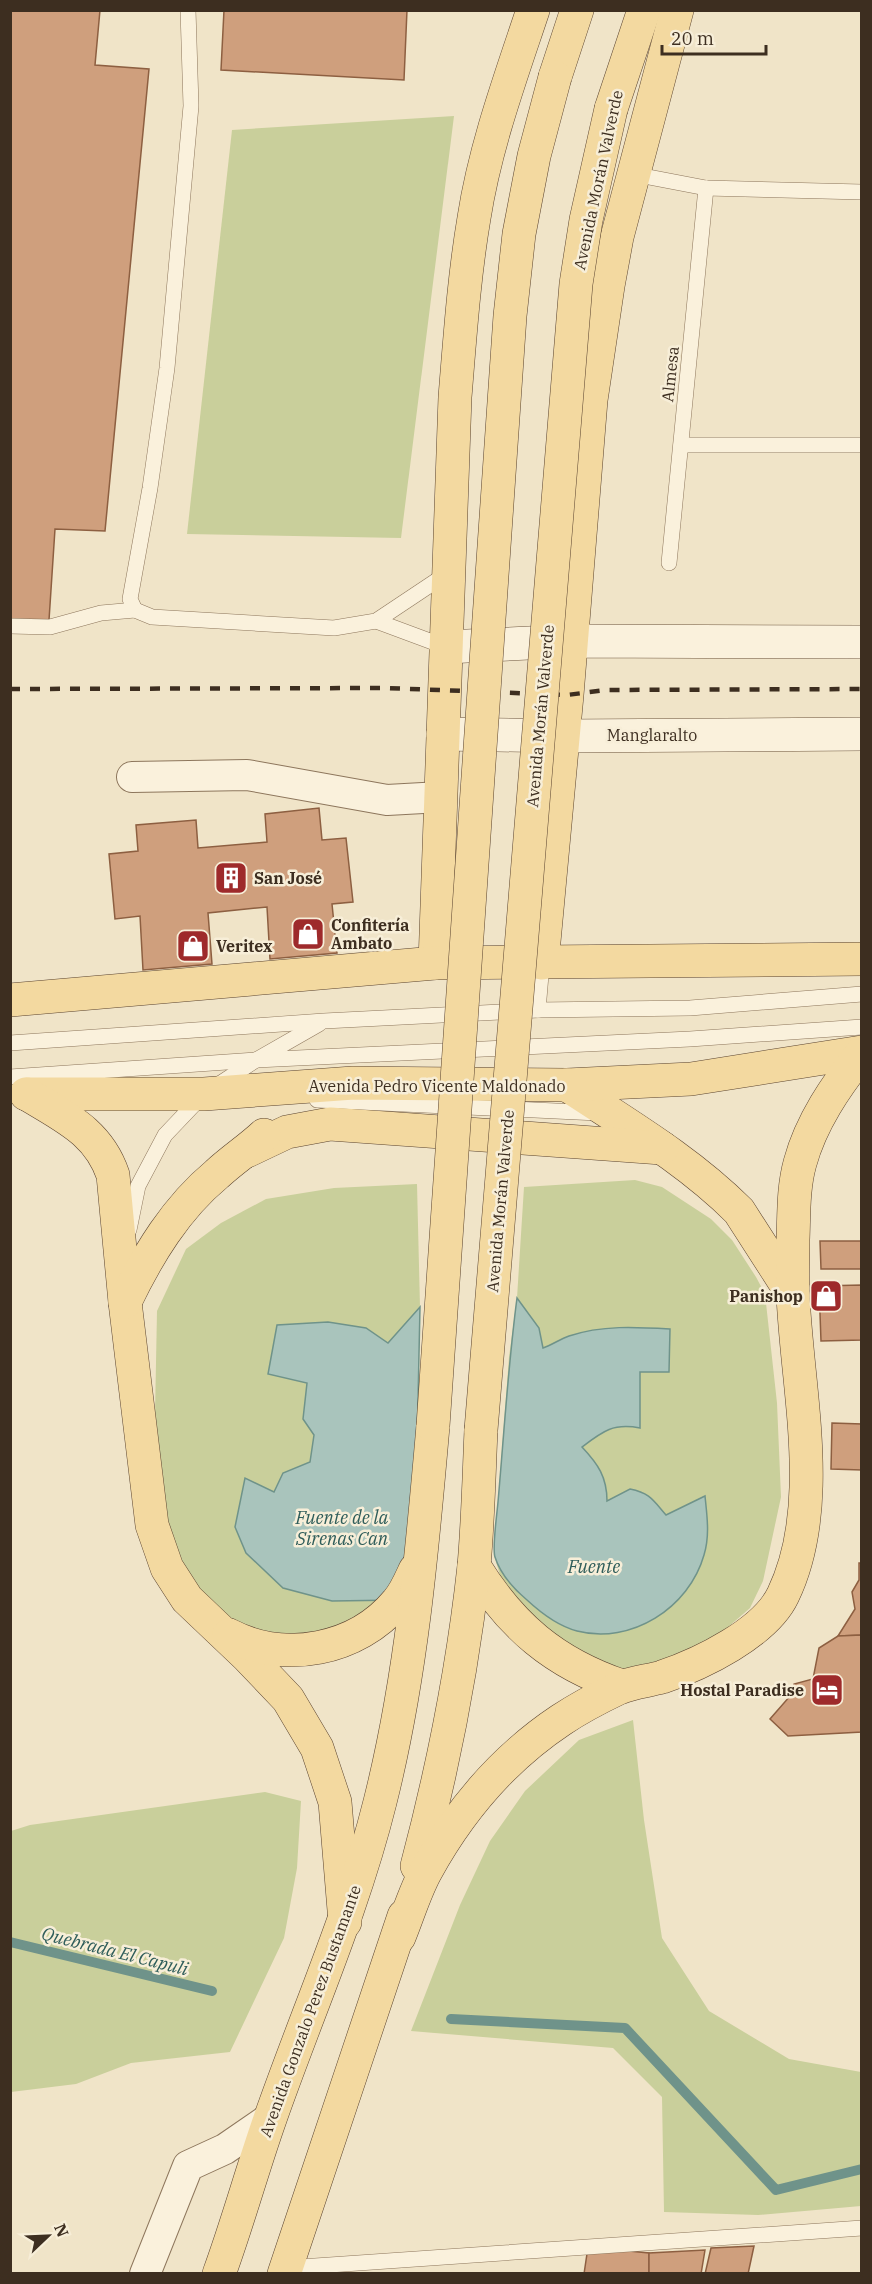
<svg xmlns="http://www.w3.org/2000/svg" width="872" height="2284" font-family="'IBM Plex Serif',serif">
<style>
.green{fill:#c9cf9b}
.water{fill:#a9c4bc;stroke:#6f938a;stroke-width:1.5}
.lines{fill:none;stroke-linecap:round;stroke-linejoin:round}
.stream{stroke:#6f938a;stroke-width:10}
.building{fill:#cf9f7d;stroke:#8d5f41;stroke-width:1.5}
.lane-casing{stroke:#8d765c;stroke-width:16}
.street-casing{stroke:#8d765c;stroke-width:32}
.secondary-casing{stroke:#6f573f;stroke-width:34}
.primary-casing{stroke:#5b4430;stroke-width:34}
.lane{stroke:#faf1dc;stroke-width:15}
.street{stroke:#faf1dc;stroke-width:30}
.secondary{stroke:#faf1dc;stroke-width:33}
.primary{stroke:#f3d9a0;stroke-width:33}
.rail{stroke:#3d2e20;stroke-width:4.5;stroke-dasharray:10 10;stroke-linecap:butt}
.primary-bridge-casing{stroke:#5b4430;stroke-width:34;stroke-linecap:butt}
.primary-bridge{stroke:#f3d9a0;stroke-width:33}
.labels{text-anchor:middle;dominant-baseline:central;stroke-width:5;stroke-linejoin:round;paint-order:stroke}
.street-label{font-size:16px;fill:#3d2e20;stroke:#f7eed8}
.poi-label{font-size:16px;font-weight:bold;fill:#3d2e20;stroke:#f7eed8;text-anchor:start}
.water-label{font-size:18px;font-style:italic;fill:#2f5d5a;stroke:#f7eed8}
</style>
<rect width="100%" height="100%" fill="#f0e4c8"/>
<g class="green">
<path d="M454,116L401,538L187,534L232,130Z"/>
<path d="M635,1180L662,1187L711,1219L732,1240L756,1277L765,1294L777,1403L781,1497L763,1581L750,1608L719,1635L622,1686L507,1599L494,1555L509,1357L517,1298L524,1187Z"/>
<path d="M417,1184L420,1307L415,1541L362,1632L259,1646L167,1568L155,1414L157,1311L186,1249L221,1223L266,1199L334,1188Z"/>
<path d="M633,1720L644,1820L662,1938L709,2011L789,2059L861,2072V2206L758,2215L664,2212L662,2097L613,2048L411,2031L460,1905L490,1841L525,1791L579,1740Z"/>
<path d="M265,1792L301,1801L297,1868L284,1938L230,2052L131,2063L76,2084L11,2092V1831L30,1825Z"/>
</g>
<g class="water">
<path d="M517,1298L539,1328L543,1348C552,1345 560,1339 569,1336C602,1325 636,1327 670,1329L669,1372H640V1428C613,1423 603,1431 582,1447C598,1464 607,1477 607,1501L630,1489C650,1493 653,1500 666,1515L705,1496C707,1516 710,1535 704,1555C689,1608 631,1645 577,1631C558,1626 541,1613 527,1600C514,1589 500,1573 495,1557C492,1548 497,1514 498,1502C504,1434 508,1366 517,1298Z"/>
<path d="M420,1307L415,1541L399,1600L332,1601L283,1588L246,1553L235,1527L245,1478L274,1492L283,1473L310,1462L314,1435L303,1419L307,1383L268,1374L277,1325L328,1322L366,1328L388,1343Z"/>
</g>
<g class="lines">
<g class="stream">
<path d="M10,1942L212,1991"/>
<path d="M451,2019L625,2028L776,2190L862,2169"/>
</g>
</g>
<g class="building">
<path d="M10,10H100L95,65L149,69L105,531L55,529L49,620H10Z"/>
<path d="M224,10H407L404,80L221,70Z"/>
<path d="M319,808L322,840L346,838L353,902L332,904L337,953L270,959L267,907L208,913L212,964L143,970L140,916L115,919L109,854L138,851L136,825L196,820L198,848L267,842L265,814Z"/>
<path d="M820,1241H862V1269H821Z"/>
<path d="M862,1285V1340L821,1341L819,1286Z"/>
<path d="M832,1423L862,1424V1470L831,1469Z"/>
<path d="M859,1563H862V1635L838,1636L855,1609L852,1592L859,1580Z"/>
<path d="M862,1635V1732L788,1736L770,1719L791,1695L794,1684L813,1679L819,1648L838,1636Z"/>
<path d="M754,2246L748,2274H705L711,2248Z"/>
<path d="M588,2247L649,2253V2274H584Z"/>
<path d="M705,2250L701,2274H649V2253Z"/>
</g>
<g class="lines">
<g class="lane-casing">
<g id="lane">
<path d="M633,174L706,188L862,192"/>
<path d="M681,445H862"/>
<path d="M669,563L706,188"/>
<path d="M135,610L130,599L150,488L167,368L191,106L188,10"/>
<path d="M376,621L446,647"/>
<path d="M10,626L50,627L101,613L135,610L152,617L334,628L376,621L448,573"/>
<path d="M538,1010L542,963"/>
<path d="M10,1043L324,1021L538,1010L690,1008L862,994"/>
<path d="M10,1077L256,1060L690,1039L862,1027"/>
<path d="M317,1100L598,1113"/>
<path d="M129,1230L138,1186L165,1135L204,1094L256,1060L319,1024"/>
<path d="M286,2268L862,2228"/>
</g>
</g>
<g class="street-casing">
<g id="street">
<path d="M132,777L247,775L387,800L441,797"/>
<path d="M145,2274L188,2166L225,2149L270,2118"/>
</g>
</g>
<g class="secondary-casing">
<g id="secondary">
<path d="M446,647L571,641L862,642"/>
<path d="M443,734L562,736L862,734"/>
</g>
</g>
<g class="primary-casing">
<g id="primary">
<path d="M555,77L577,10"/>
<path d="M611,109L644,10"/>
<path d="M435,963L455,397C460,337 464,277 474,218C485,147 510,79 533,10"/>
<path d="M542,963L567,695L591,400L608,286L617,237L677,10"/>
<path d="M10,1000L435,963L862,959"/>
<path d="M567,1085C626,1124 688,1160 739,1211L793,1295"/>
<path d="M26,1094H204L353,1083L567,1085L691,1079L862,1052"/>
<path d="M27,1094C64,1117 98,1131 113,1175L125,1302L152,1525L167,1568L187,1599L248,1657L288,1699L317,1748L335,1802L345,1922"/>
<path d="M247,1151L287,1132L330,1124L662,1148"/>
<path d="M125,1302C148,1254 176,1208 217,1174C232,1160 249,1149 264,1135"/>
<path d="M474,1566C511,1626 554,1663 622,1686"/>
<path d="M229,1635C285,1664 357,1650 397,1602C405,1593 410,1581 415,1570"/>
<path d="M417,1866C443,1768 463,1667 474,1566C478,1521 479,1475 481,1430"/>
<path d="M399,1937C408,1915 415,1891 426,1871C459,1811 504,1758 561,1720C579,1708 600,1697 619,1688C633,1682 648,1681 662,1677C701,1664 765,1633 783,1595C826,1506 797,1390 793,1295C792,1277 793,1258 793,1240C794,1214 793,1188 800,1163C811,1122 836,1086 862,1053"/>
<path d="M219,2274C238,2222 252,2170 270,2119C307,2013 353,1911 380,1802C411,1679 422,1553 433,1426"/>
<path d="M284,2274L404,1916"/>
</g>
</g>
<use href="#lane" class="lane"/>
<use href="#street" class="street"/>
<use href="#secondary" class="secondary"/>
<use href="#primary" class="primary"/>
<path class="rail" d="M10,689L386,688L567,695L606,690L862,689"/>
<g class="primary-bridge-casing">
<g id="primary-bridge">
<path d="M433,1426L510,316L519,234L534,156L555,77"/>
<path d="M481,1430L576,284L586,220L611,109"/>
</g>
</g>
<use href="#primary-bridge" class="primary-bridge"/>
</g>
<defs>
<g id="building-square" transform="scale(1.725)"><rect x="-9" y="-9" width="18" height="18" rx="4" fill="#9e2a2b" stroke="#f7eed8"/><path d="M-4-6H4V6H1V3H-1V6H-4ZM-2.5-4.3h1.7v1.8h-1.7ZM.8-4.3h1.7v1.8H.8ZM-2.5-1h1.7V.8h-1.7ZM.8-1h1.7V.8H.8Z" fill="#fff"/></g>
<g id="shop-square" transform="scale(1.725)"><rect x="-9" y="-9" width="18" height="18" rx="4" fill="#9e2a2b" stroke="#f7eed8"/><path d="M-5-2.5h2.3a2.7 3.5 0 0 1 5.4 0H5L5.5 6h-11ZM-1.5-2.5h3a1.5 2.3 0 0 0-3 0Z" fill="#fff"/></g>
<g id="hotel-square" transform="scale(1.725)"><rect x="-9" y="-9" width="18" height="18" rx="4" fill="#9e2a2b" stroke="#f7eed8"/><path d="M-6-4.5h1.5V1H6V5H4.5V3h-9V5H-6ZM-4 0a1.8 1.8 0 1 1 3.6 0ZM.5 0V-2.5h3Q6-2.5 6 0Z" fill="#fff"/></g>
</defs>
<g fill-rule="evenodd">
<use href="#building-square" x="231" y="878"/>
<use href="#shop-square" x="308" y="934"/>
<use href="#shop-square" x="193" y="946"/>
<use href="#shop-square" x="826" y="1296"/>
<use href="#hotel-square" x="827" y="1690"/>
</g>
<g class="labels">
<g class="street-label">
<text transform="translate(598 180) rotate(-78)">Avenida Morán Valverde</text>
<text transform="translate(670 374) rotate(-84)">Almesa</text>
<text transform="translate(540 716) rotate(-85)">Avenida Morán Valverde</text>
<text x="652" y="735">Manglaralto</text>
<text x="437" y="1086">Avenida Pedro Vicente Maldonado</text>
<text transform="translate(500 1201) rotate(-85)">Avenida Morán Valverde</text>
<text transform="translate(310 2011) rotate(-70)">Avenida Gonzalo Perez Bustamante</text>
</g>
<g class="poi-label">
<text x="254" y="878">San José</text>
<text x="331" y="925">Confitería<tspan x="331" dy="18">Ambato</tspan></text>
<text x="216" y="946">Veritex</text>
<text x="803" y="1296" text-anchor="end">Panishop</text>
<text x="804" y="1690" text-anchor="end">Hostal Paradise</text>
</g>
<g class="water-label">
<text x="342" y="1517">Fuente de la<tspan x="342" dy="21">Sirenas Can</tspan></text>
<text x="594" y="1566">Fuente</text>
<text transform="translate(115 1951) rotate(14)">Quebrada El Capuli</text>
</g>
</g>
<rect width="872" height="2284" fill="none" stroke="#3d2e20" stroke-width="24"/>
<g transform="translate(48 2236) rotate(67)" stroke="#f7eed8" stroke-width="4.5" paint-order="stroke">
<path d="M0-4.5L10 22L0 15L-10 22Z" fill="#3d2e20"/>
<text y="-9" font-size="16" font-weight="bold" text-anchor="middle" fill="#3d2e20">N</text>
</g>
<path d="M662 45v9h104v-9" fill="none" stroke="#3d2e20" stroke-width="3"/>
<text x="671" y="45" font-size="18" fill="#3d2e20" stroke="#f7eed8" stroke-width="4.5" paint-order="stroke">20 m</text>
</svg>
